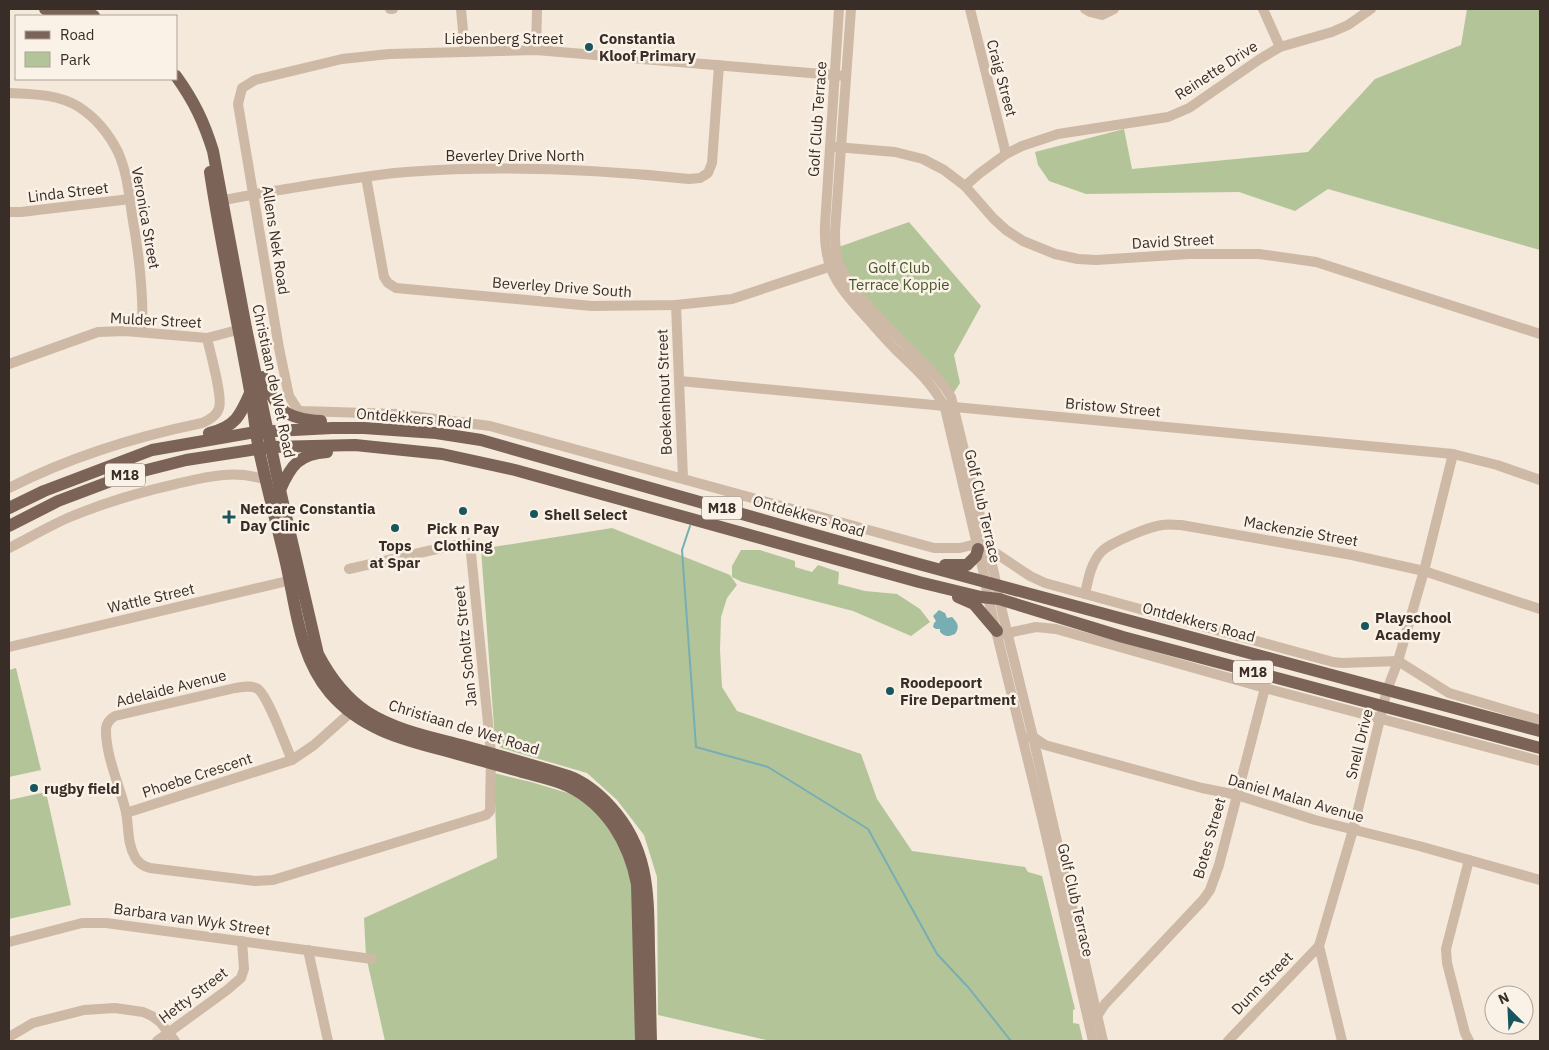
<svg xmlns="http://www.w3.org/2000/svg" width="1549" height="1050" font-family="'IBM Plex Sans',sans-serif">
<style>
.green{fill:#b4c499}
.water{fill:#77aeb3}
.lines{fill:none;stroke-linecap:round;stroke-linejoin:round}
.stream{stroke:#77aeb3;stroke-width:2}
.minor{stroke:#cdb9a5;stroke-width:10}
.major{stroke:#7b6457;stroke-width:12}
.poi-dot{fill:#19555d;stroke:#fbf2e7;stroke-width:2}
.labels{text-anchor:middle;dominant-baseline:central;stroke-width:5;stroke-linejoin:round;paint-order:stroke}
.shield{fill:#fbf2e7;stroke:#726861;stroke-width:1}
.shield-label{font-size:14px;font-weight:bold;fill:#382d27}
.street-label{font-size:15px;fill:#382d27;stroke:#fbf2e7}
.poi-label{font-size:15px;font-weight:bold;fill:#382d27;stroke:#fbf2e7;text-anchor:start}
.park-label{font-size:15px;fill:#455829;stroke:#fbf2e7}
</style>
<rect width="100%" height="100%" fill="#f4e9da"/>
<g class="green">
<path d="M1467,9H1540V250L1328,189L1295,211L1239,192L1086,194L1049,181L1038,165L1035,152L1124,129L1132,169L1308,152L1375,79L1461,45Z"/>
<path d="M909,222L981,306L954,355L960,383L951,397L848,279L836,248Z"/>
<path d="M612,528L730,575L737,585L727,598L721,617L720,650L722,687L737,711L861,754L877,799L912,851L1025,867L1028,872L1042,876L1075,1009L1073,1010V1023L1079,1024L1083,1041H771L658,1015L657,877L644,835L617,800L587,773L501,748L495,740L481,549Z"/>
<path d="M741,550H760L795,561V567L812,572L818,565L839,572L838,584L865,591L897,594L920,609L930,622L911,636L853,611L742,582L732,577V566Z"/>
<path d="M16,668L41,770L9,777V670Z"/>
<path d="M494,773L531,782L571,794L593,808L611,826L626,856L637,903L636,1041H385L366,956L364,918L497,858Z"/>
<path d="M46,792L71,905L9,919V800Z"/>
</g>
<path class="water" d="M939,610L945,613L947,618L952,617C958,623 960,627 955,634C948,637 945,637 940,632V629H936L933,627L934,623L936,621L933,616Z"/>
<g class="lines">
<path class="stream" d="M690,526L682,550L696,747L768,767L868,829L937,954L968,987L1011,1041"/>
<g class="minor">
<path d="M390,9H393"/>
<path d="M461,9L465,52"/>
<path d="M839,9L825,225C823,268 838,286 865,316C875,327 885,339 896,350C915,368 933,384 945,408L983,570L988,598L1043,822L1093,1041"/>
<path d="M851,9L835,231C835,242 835,255 839,265C854,296 895,334 919,359C931,371 943,382 951,397L994,573L999,599L1033,737L1103,1041"/>
<path d="M970,9L1006,154"/>
<path d="M1085,9L1090,12L1102,15L1114,9"/>
<path d="M1263,9L1280,47"/>
<path d="M536,50L537,9"/>
<path d="M846,76L536,50L389,54L342,59L255,80L242,88L238,104L279,348L289,396L298,410L302,411L397,414L490,426L934,548H960L976,544"/>
<path d="M9,93C32,94 58,94 79,107C96,118 109,134 118,152C127,172 129,194 132,215C139,254 144,292 142,332"/>
<path d="M836,147L895,152L923,159L944,170L965,186L993,218L1006,230L1023,241L1055,254L1078,259L1096,260L1189,254H1259L1316,262L1540,334"/>
<path d="M366,177L384,277L388,283L396,288L592,306L676,305L732,299L835,265"/>
<path d="M965,186L980,173L1006,154L1022,146L1058,134L1168,117L1189,108L1260,59L1280,47L1332,32L1348,25L1371,9"/>
<path d="M215,202C251,194 287,189 323,183C351,179 378,174 406,172C500,165 595,169 689,179L700,178L708,173L712,163L719,65"/>
<path d="M9,212H21L130,199"/>
<path d="M676,305L683,478"/>
<path d="M9,364L98,332L125,331L207,338L245,328"/>
<path d="M680,381L1453,454L1497,465L1540,480"/>
<path d="M9,488C70,457 134,437 202,423C209,420 217,416 219,408C223,397 210,352 207,338"/>
<path d="M9,548C29,538 49,526 70,517C104,503 140,492 176,484C206,477 236,469 266,480"/>
<path d="M988,548L1030,576L1045,583L1333,662L1342,663L1398,661L1449,693L1540,720"/>
<path d="M1085,594C1088,580 1091,562 1102,551C1112,542 1148,527 1162,525C1168,524 1175,525 1181,525L1352,555L1424,571L1540,609"/>
<path d="M1003,634L1036,627L1056,629L1265,688L1540,761"/>
<path d="M9,647L296,579"/>
<path d="M1029,737H1033L1045,745L1202,788L1237,795L1315,820L1419,846L1540,880"/>
<path d="M292,760C285,745 269,698 258,689C252,685 242,687 235,688L115,716C110,719 107,722 106,728C105,755 120,786 126,812C129,827 127,843 135,857C138,863 143,866 150,868L255,881L273,880L486,815L490,811L491,753L470,543L450,546L349,569"/>
<path d="M126,813L292,760L314,745L350,713"/>
<path d="M1469,860L1446,949L1447,963L1465,1033L1469,1041"/>
<path d="M9,942L82,923H106L372,959"/>
<path d="M308,950L328,1041"/>
<path d="M1095,1017L1097,1016L1105,1004L1203,900L1210,890L1219,865L1265,688"/>
<path d="M9,1037L33,1023L84,1010L115,1008L143,1012L152,1016L160,1022L175,1041"/>
<path d="M157,1041L227,990L241,978L244,969L242,941"/>
<path d="M1228,1041L1319,946"/>
<path d="M1342,1041L1319,946L1353,830L1387,690L1398,661L1424,571L1453,454"/>
</g>
<g class="major">
<path d="M45,9L80,16"/>
<path d="M73,9L94,16"/>
<path d="M176,76C194,101 204,122 213,151L246,328L280,490L318,654C330,677 346,698 367,712C395,730 430,737 461,745C497,755 533,765 568,776C585,782 599,794 611,807C650,850 648,896 649,950C650,980 650,1011 651,1041"/>
<path d="M210,172C221,245 237,318 250,391C254,410 255,430 259,450C267,488 277,525 286,563C296,607 299,656 330,693C360,728 400,739 443,750C468,757 494,764 519,771C535,776 553,779 568,786C607,805 629,843 637,884L641,1041"/>
<path d="M263,377C277,409 283,419 321,421"/>
<path d="M209,433C236,427 241,414 251,391"/>
<path d="M280,490C291,465 299,454 327,452"/>
<path d="M9,508L44,491L152,450L256,432L332,428H364L436,433L481,440L915,563L1540,731"/>
<path d="M9,526L58,501L127,475L186,460L271,447L355,445L442,454L515,470L919,582L981,597L999,599L1123,637L1540,748"/>
<path d="M945,565H967L976,556L978,549"/>
<path d="M958,597L974,604L997,631"/>
</g>
</g>
<g class="poi-dot">
<circle cx="589" cy="47" r="5"/>
<circle cx="463" cy="511" r="5"/>
<circle cx="534" cy="514" r="5"/>
<path d="M226.5 509.5h5v5h5v5h-5v5h-5v-5h-5v-5h5z"/>
<circle cx="395" cy="528" r="5"/>
<circle cx="1365" cy="626" r="5"/>
<circle cx="890" cy="691" r="5"/>
<circle cx="34" cy="788" r="5"/>
</g>
<g class="labels">
<g class="shield">
<rect x="105" y="463.5" width="40" height="23" rx="4"/>
<rect x="702" y="496.5" width="40" height="23" rx="4"/>
<rect x="1233" y="660.5" width="40" height="23" rx="4"/>
</g>
<g class="shield-label">
<text x="125" y="475">M18</text>
<text x="722" y="508">M18</text>
<text x="1253" y="672">M18</text>
</g>
<g class="street-label">
<text x="504" y="38">Liebenberg Street</text>
<text transform="translate(1216 70) rotate(-33)">Reinette Drive</text>
<text transform="translate(1002 78) rotate(75)">Craig Street</text>
<text transform="translate(817 119) rotate(-86)">Golf Club Terrace</text>
<text x="515" y="155">Beverley Drive North</text>
<text transform="translate(68 192) rotate(-7)">Linda Street</text>
<text transform="translate(146 218) rotate(80)">Veronica Street</text>
<text transform="translate(276 240) rotate(81)">Allens Nek Road</text>
<text transform="translate(1173 241) rotate(-3)">David Street</text>
<text transform="translate(562 287) rotate(4)">Beverley Drive South</text>
<text transform="translate(156 320) rotate(3)">Mulder Street</text>
<text transform="translate(274 381) rotate(78)">Christiaan de Wet Road</text>
<text transform="translate(664 392) rotate(-92)">Boekenhout Street</text>
<text transform="translate(1113 407) rotate(5)">Bristow Street</text>
<text transform="translate(414 418) rotate(5)">Ontdekkers Road</text>
<text transform="translate(983 506) rotate(77)">Golf Club Terrace</text>
<text transform="translate(809 516) rotate(16)">Ontdekkers Road</text>
<text transform="translate(1301 531) rotate(10)">Mackenzie Street</text>
<text transform="translate(151 598) rotate(-13)">Wattle Street</text>
<text transform="translate(1199 622) rotate(15)">Ontdekkers Road</text>
<text transform="translate(465 646) rotate(-96)">Jan Scholtz Street</text>
<text transform="translate(171 688) rotate(-14)">Adelaide Avenue</text>
<text transform="translate(464 727) rotate(17)">Christiaan de Wet Road</text>
<text transform="translate(1359 744) rotate(-76)">Snell Drive</text>
<text transform="translate(197 775) rotate(-18)">Phoebe Crescent</text>
<text transform="translate(1296 798) rotate(16)">Daniel Malan Avenue</text>
<text transform="translate(1209 838) rotate(-74)">Botes Street</text>
<text transform="translate(1076 900) rotate(77)">Golf Club Terrace</text>
<text transform="translate(192 919) rotate(8)">Barbara van Wyk Street</text>
<text transform="translate(1262 983) rotate(-46)">Dunn Street</text>
<text transform="translate(193 995) rotate(-37)">Hetty Street</text>
</g>
<g class="poi-label">
<text x="599" y="38">Constantia<tspan x="599" dy="17">Kloof Primary</tspan></text>
<text x="240" y="508">Netcare Constantia<tspan x="240" dy="17">Day Clinic</tspan></text>
<text x="544" y="514">Shell Select</text>
<text x="463" y="528" text-anchor="middle">Pick n Pay<tspan x="463" dy="17">Clothing</tspan></text>
<text x="395" y="545" text-anchor="middle">Tops<tspan x="395" dy="17">at Spar</tspan></text>
<text x="1375" y="617">Playschool<tspan x="1375" dy="17">Academy</tspan></text>
<text x="900" y="682">Roodepoort<tspan x="900" dy="17">Fire Department</tspan></text>
<text x="44" y="788">rugby field</text>
</g>
<g class="park-label">
<text x="899" y="267">Golf Club<tspan x="899" dy="17">Terrace Koppie</tspan></text>
</g>
</g>
<rect width="1549" height="1050" fill="none" stroke="#382d27" stroke-width="20"/>
<rect x="15" y="15" width="162" height="65" fill="#fbf2e7" stroke="#ada39a"/>
<rect x="25" y="31" width="25" height="8" fill="#7b6457" stroke="#ada39a"/>
<text x="60" y="40" font-size="15" fill="#382d27">Road</text>
<rect x="25" y="52" width="25" height="15" fill="#b4c499" stroke="#ada39a"/>
<text x="60" y="65" font-size="15" fill="#382d27">Park</text>
<g transform="translate(1509 1010) rotate(336)"><circle r="24" fill="#fbf2e7" stroke="#ada39a"/>
<path d="M0-4L9 19L0 12L-9 19Z" fill="#19555d"/>
<text y="-8" font-size="14" font-weight="bold" text-anchor="middle" fill="#382d27">N</text>
</g>
</svg>
